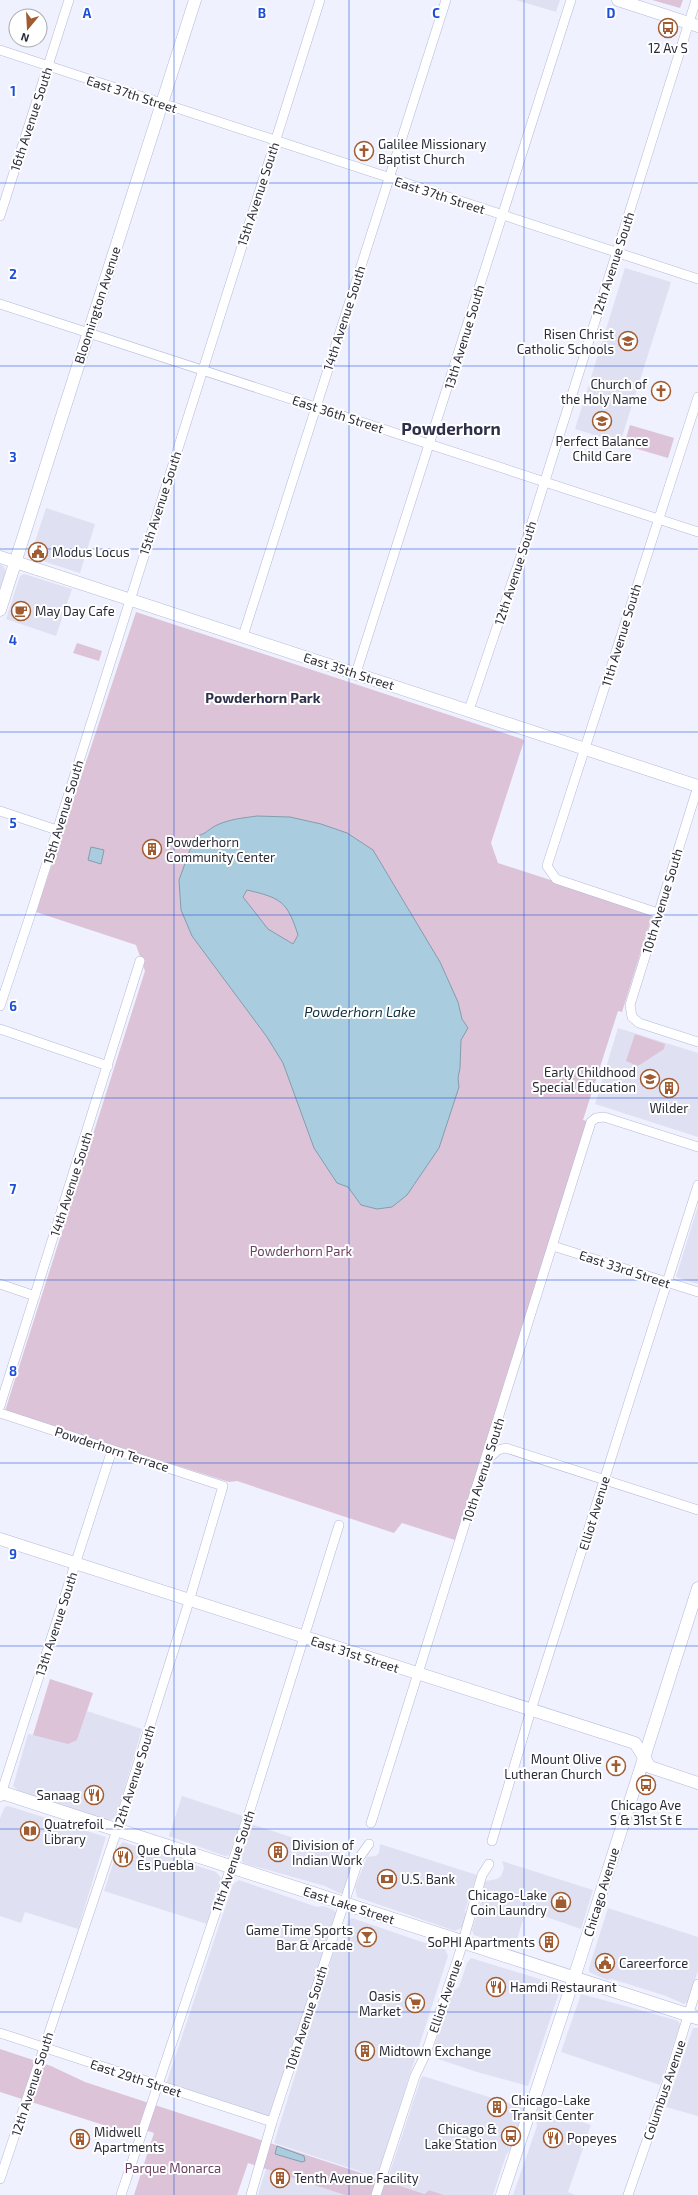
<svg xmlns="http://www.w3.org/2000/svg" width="698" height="2195" font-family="'Exo 2',sans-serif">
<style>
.built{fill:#dfe0f1}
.green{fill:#ddc3d8}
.water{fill:#a9cddf;stroke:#839dad;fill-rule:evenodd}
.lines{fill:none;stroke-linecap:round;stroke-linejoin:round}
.minor-casing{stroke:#b5b8d8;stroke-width:10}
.tertiary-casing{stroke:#b5b8d8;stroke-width:13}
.secondary-casing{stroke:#b5b8d8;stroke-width:14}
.minor{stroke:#fff;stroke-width:9}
.tertiary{stroke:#fff;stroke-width:12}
.secondary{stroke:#fff;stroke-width:13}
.grid{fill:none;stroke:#1d4ed8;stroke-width:1;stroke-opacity:0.55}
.labels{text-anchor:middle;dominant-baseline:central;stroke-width:4;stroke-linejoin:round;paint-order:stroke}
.poi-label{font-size:13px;fill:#2b2c38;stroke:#fff;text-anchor:start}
.street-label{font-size:13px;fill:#2b2c38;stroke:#fff}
.park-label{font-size:13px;fill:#6a4264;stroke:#fff}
.neighbourhood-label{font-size:14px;font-weight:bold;fill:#2e2f49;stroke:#fff}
.water-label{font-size:14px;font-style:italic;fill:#0f303e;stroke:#fff}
.district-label{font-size:17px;font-weight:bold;fill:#2e2f49;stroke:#fff}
.grid-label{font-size:13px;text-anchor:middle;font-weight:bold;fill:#1d4ed8;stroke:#fff;stroke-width:4;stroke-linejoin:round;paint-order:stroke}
</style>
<rect width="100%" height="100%" fill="#eff1ff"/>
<g class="built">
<path d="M516,0H560L556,12Z"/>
<path d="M625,268L671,282L620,443L575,429Z"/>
<path d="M46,508L95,524L80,573L30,557Z"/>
<path d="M0,564L4,567L6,572L0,589Z"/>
<path d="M24,574L72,589L56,636L6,619L20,576Z"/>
<path d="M618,1028L698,1053V1137L595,1104Z"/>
<path d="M698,1206V1284L676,1277Z"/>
<path d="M87,1711L142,1729L116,1817L108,1821L17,1790L13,1786L28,1734L77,1740Z"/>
<path d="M182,1796L243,1816L229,1855L225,1856L169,1836Z"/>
<path d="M8,1806L106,1837L78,1929L25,1912L21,1923L0,1916V1818L5,1807Z"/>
<path d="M251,1824L355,1858L343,1893H339L325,1886L243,1863L241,1856Z"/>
<path d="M123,1842L216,1872L221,1878L207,1924L104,1891L119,1846Z"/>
<path d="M380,1844L477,1875L465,1910L466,1916L464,1925L461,1928L455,1931L357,1897L355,1887L367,1857L376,1856L379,1853Z"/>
<path d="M502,1861L593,1890L581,1929L526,1910L514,1949L474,1935L472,1930L481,1902L479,1899L486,1881L497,1879L501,1876L504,1868Z"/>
<path d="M239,1880L317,1907L323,1906L332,1909L336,1912L337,1917L269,2116L168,2084L167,2081L233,1884Z"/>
<path d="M608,1908L698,1937V1970L688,2002L684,2004L666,1996L612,1979L607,1980L589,1972V1968Z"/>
<path d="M352,1918L425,1943L434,1942L445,1949L448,1956L377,2177L274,2143L333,1953L340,1945L348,1921Z"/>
<path d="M471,1958L559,1985L561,1987L528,2086L477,2072L438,2059L434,2055L433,2050L452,1992L459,1987L467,1963Z"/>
<path d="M581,1994L676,2020L679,2022L680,2025L660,2085L561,2052Z"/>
<path d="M693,2028H698V2116L666,2107Z"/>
<path d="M423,2076L523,2108L524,2110L512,2147L506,2155L493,2195H444L429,2190L426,2194L387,2181L421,2078Z"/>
<path d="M539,2106L591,2125L568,2192L575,2195H513L537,2126L536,2118Z"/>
<path d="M266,2169L347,2195H258Z"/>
</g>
<g class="green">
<path d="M652,0H683L680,8Z"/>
<path d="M630,425L674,438L668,458L624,445Z"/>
<path d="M136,612L522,739L524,741L491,843L498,863L649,912L652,916L622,1012L618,1011L583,1120L587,1121L455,1540L402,1523L394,1533L237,1481L229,1482L5,1411L145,971L136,945L36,912Z"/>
<path d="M77,643L102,651L99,661L73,653Z"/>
<path d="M635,1034L665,1044L664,1049L638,1066L626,1061Z"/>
<path d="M50,1679L93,1693L77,1740L68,1744L33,1735Z"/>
<path d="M0,2049L51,2066L85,2082L425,2194L429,2190L444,2195H345L248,2163L237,2195H134L154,2133L140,2128L138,2136L0,2092Z"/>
</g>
<g class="water">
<path d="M257,816L290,817L321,824L347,833L373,850L440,962L458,1002L462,1019L468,1028L461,1040L460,1068L458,1078L459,1087L439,1148L407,1195L392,1207L377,1209L361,1205L348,1187L337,1183L314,1148L283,1063L267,1037L192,936L181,910L179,880L195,836C206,835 208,829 217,825C230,819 243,818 257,816ZM247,890C281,898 287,901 298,935L293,944L268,929L243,897Z"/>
<path d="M91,847L104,850L101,864L88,860Z"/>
<path d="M277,2146L304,2156L305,2161L302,2162L275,2154Z"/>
</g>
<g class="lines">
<g class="minor-casing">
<g id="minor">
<path d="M0,50L698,279"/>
<path d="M0,216L69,0"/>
<path d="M0,304L698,532"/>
<path d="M243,636L446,0"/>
<path d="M356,673L571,0"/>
<path d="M469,710L527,538L696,0"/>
<path d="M698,786L630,1005L632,1017L639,1023L698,1042"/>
<path d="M0,811L57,830"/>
<path d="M658,913L556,879L547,866L698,397"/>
<path d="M0,1006L32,910L320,0"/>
<path d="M0,1029L108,1066"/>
<path d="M553,1246L698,1292"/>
<path d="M0,1284L35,1296"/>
<path d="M0,1406L140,961"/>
<path d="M0,1413L223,1486L187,1608L117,1830L0,2179"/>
<path d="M487,1460L498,1450L506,1448L698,1510"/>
<path d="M0,1797L112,1450"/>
<path d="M371,1823L591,1122L596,1118L604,1117L698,1147"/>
<path d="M492,1841L531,1710L698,1185"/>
<path d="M0,2033L272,2122"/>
<path d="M121,2195L250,1810L339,1525"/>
<path d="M251,2195L272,2122L359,1858L369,1844"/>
<path d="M376,2195L415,2076L426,2053L459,1955L482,1875L489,1864"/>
<path d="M628,2195L667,2083L698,1984"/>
</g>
</g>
<g class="tertiary-casing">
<g id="tertiary">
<path d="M618,0L698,26"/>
<path d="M0,557L698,786"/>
<path d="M0,610L195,0"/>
<path d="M0,1539L635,1743L650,1767L698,1783"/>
<path d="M502,2195L574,1978L698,1588"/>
</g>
</g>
<g class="secondary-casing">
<path id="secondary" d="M0,1792L698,2018"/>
</g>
<use href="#minor" class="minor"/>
<use href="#tertiary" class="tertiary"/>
<use href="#secondary" class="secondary"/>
</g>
<path class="grid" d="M174,0V2195M349,0V2195M524,0V2195M0,183H698M0,366H698M0,549H698M0,732H698M0,915H698M0,1098H698M0,1280H698M0,1463H698M0,1646H698M0,1829H698M0,2012H698"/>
<defs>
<g id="bus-ring" transform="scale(1)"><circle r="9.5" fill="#fff" stroke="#a05b30" stroke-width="1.5"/><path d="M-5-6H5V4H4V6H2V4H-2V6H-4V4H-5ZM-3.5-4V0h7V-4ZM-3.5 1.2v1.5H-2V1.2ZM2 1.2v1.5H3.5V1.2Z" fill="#a05b30"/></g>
<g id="church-ring" transform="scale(1)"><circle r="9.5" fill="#fff" stroke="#a05b30" stroke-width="1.5"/><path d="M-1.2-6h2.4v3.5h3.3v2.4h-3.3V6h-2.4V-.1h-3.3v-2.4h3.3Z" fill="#a05b30"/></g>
<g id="school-ring" transform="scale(1)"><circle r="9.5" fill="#fff" stroke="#a05b30" stroke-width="1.5"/><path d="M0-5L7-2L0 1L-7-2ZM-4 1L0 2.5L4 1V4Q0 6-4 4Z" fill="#a05b30"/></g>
<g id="civic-ring" transform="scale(1)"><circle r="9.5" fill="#fff" stroke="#a05b30" stroke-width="1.5"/><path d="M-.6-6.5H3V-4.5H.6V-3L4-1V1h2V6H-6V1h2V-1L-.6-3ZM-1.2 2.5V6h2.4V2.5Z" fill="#a05b30"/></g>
<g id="cafe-ring" transform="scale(1)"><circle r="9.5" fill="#fff" stroke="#a05b30" stroke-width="1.5"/><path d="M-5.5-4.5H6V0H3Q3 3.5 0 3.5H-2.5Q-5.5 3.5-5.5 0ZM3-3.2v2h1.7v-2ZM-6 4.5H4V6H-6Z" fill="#a05b30"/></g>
<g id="building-ring" transform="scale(1)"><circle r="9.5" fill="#fff" stroke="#a05b30" stroke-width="1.5"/><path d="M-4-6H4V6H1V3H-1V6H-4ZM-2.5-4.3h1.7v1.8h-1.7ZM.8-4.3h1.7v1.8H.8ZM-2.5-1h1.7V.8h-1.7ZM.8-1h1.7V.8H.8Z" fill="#a05b30"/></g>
<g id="restaurant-ring" transform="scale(1)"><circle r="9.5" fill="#fff" stroke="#a05b30" stroke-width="1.5"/><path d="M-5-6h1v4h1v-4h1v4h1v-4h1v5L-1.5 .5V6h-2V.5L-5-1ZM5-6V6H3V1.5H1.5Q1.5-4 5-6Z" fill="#a05b30"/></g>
<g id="library-ring" transform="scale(1)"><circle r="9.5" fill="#fff" stroke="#a05b30" stroke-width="1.5"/><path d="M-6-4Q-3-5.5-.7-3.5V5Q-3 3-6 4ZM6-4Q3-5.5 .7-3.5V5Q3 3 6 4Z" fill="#a05b30"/></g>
<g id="bank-ring" transform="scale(1)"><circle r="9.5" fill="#fff" stroke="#a05b30" stroke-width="1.5"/><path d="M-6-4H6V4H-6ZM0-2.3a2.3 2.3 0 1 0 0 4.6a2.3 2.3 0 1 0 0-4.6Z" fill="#a05b30"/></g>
<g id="shop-ring" transform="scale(1)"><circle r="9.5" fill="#fff" stroke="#a05b30" stroke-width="1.5"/><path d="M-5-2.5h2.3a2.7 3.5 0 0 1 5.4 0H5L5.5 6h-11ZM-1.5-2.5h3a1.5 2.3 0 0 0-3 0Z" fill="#a05b30"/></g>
<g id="bar-ring" transform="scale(1)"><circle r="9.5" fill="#fff" stroke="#a05b30" stroke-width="1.5"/><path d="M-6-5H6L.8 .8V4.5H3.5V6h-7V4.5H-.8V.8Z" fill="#a05b30"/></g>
<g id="supermarket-ring" transform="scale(1)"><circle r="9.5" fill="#fff" stroke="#a05b30" stroke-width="1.5"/><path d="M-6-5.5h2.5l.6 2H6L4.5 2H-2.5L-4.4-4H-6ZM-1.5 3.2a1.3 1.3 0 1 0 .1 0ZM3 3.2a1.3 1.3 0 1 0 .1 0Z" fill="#a05b30"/></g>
</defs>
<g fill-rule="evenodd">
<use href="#bus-ring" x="668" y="28"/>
<use href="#church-ring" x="364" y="151"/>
<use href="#school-ring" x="628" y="341"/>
<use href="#church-ring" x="661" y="391"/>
<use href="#school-ring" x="602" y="421"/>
<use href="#civic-ring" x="38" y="552"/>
<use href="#cafe-ring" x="21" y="611"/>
<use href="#building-ring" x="152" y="849"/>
<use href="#school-ring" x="650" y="1079"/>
<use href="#building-ring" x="669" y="1088"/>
<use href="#church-ring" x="616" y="1766"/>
<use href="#bus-ring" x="646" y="1785"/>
<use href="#restaurant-ring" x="94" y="1795"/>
<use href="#library-ring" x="30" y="1831"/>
<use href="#building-ring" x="278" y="1852"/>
<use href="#restaurant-ring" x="123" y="1857"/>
<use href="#bank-ring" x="387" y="1879"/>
<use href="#shop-ring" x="561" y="1902"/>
<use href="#bar-ring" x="367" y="1937"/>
<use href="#building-ring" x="549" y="1942"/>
<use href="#civic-ring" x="605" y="1963"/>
<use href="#restaurant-ring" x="496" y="1987"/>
<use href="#supermarket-ring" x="415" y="2003"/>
<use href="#building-ring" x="365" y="2051"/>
<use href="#building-ring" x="497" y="2107"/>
<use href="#bus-ring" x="511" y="2136"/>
<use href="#restaurant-ring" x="553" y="2138"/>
<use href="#building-ring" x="80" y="2139"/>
<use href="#building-ring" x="280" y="2178"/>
</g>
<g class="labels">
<g class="poi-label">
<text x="668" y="48" text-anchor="middle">12 Av S</text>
<text x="378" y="144">Galilee Missionary<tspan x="378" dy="15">Baptist Church</tspan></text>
<text x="614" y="334" text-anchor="end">Risen Christ<tspan x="614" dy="15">Catholic Schools</tspan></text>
<text x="647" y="384" text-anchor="end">Church of<tspan x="647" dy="15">the Holy Name</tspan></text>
<text x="602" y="441" text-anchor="middle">Perfect Balance<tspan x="602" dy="15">Child Care</tspan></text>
<text x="52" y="552">Modus Locus</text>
<text x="35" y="611">May Day Cafe</text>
<text x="166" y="842">Powderhorn<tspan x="166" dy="15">Community Center</tspan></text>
<text x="636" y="1072" text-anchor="end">Early Childhood<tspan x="636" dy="15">Special Education</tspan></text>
<text x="669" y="1108" text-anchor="middle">Wilder</text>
<text x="602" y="1759" text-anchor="end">Mount Olive<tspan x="602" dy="15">Lutheran Church</tspan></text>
<text x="80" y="1795" text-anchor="end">Sanaag</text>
<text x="646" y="1805" text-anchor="middle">Chicago Ave<tspan x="646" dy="15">S &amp; 31st St E</tspan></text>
<text x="44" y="1824">Quatrefoil<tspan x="44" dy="15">Library</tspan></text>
<text x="292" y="1845">Division of<tspan x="292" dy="15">Indian Work</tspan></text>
<text x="137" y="1850">Que Chula<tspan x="137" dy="15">Es Puebla</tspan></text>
<text x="401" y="1879">U.S. Bank</text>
<text x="547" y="1895" text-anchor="end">Chicago-Lake<tspan x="547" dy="15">Coin Laundry</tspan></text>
<text x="353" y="1930" text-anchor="end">Game Time Sports<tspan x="353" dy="15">Bar &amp; Arcade</tspan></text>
<text x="535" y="1942" text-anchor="end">SoPHI Apartments</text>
<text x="619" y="1963">Careerforce</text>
<text x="510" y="1987">Hamdi Restaurant</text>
<text x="401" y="1996" text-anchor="end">Oasis<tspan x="401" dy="15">Market</tspan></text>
<text x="379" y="2051">Midtown Exchange</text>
<text x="511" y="2100">Chicago-Lake<tspan x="511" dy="15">Transit Center</tspan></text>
<text x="497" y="2129" text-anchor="end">Chicago &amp;<tspan x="497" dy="15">Lake Station</tspan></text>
<text x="94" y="2132">Midwell<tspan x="94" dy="15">Apartments</tspan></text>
<text x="567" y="2138">Popeyes</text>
<text x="294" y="2178">Tenth Avenue Facility</text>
</g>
<g class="street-label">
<text transform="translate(132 94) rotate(18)">East 37th Street</text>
<text transform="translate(31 119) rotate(-72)">16th Avenue South</text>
<text transform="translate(258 194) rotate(-72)">15th Avenue South</text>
<text transform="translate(440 195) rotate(18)">East 37th Street</text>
<text transform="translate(613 264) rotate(-72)">12th Avenue South</text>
<text transform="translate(97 305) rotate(-72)">Bloomington Avenue</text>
<text transform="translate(344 318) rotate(-72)">14th Avenue South</text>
<text transform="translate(464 337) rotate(-73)">13th Avenue South</text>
<text transform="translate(338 414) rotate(18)">East 36th Street</text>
<text transform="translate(160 503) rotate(-72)">15th Avenue South</text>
<text transform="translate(515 573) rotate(-72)">12th Avenue South</text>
<text transform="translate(621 635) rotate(-73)">11th Avenue South</text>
<text transform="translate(349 671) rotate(18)">East 35th Street</text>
<text transform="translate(63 812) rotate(-73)">15th Avenue South</text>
<text transform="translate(662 901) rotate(-73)">10th Avenue South</text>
<text transform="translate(71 1184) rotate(-72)">14th Avenue South</text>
<text transform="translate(625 1269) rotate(18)">East 33rd Street</text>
<text transform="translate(112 1449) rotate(18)">Powderhorn Terrace</text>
<text transform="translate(483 1470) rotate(-72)">10th Avenue South</text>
<text transform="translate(594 1513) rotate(-73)">Elliot Avenue</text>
<text transform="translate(56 1624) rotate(-72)">13th Avenue South</text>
<text transform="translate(355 1654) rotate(18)">East 31st Street</text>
<text transform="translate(134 1777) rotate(-72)">12th Avenue South</text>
<text transform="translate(233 1861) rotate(-71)">11th Avenue South</text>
<text transform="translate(601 1892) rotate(-73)">Chicago Avenue</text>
<text transform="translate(349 1905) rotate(18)">East Lake Street</text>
<text transform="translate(445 1996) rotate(-71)">Elliot Avenue</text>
<text transform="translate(306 2018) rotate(-72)">10th Avenue South</text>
<text transform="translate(136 2078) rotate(18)">East 29th Street</text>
<text transform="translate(32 2084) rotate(-72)">12th Avenue South</text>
<text transform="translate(664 2090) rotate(-71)">Columbus Avenue</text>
</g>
<g class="park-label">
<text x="301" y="1251">Powderhorn Park</text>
<text x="173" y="2168">Parque Monarca</text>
</g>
<g class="neighbourhood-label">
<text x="263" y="697">Powderhorn Park</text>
</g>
<g class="water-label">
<text x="360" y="1011">Powderhorn Lake</text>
</g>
<g class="district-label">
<text x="451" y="428">Powderhorn</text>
</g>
</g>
<g class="grid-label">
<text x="87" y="18">A</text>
<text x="262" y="18">B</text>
<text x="436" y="18">C</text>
<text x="611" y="18">D</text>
<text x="13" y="96">1</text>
<text x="13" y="279">2</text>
<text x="13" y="462">3</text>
<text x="13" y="645">4</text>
<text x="13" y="828">5</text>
<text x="13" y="1011">6</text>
<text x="13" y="1194">7</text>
<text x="13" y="1376">8</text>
<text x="13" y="1559">9</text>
</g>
<g transform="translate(28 28) rotate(198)"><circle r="19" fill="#ffffff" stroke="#aaabaf"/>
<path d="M0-3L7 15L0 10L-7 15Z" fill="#a05b30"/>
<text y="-6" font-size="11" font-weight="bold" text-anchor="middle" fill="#2b2c38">N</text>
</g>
</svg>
